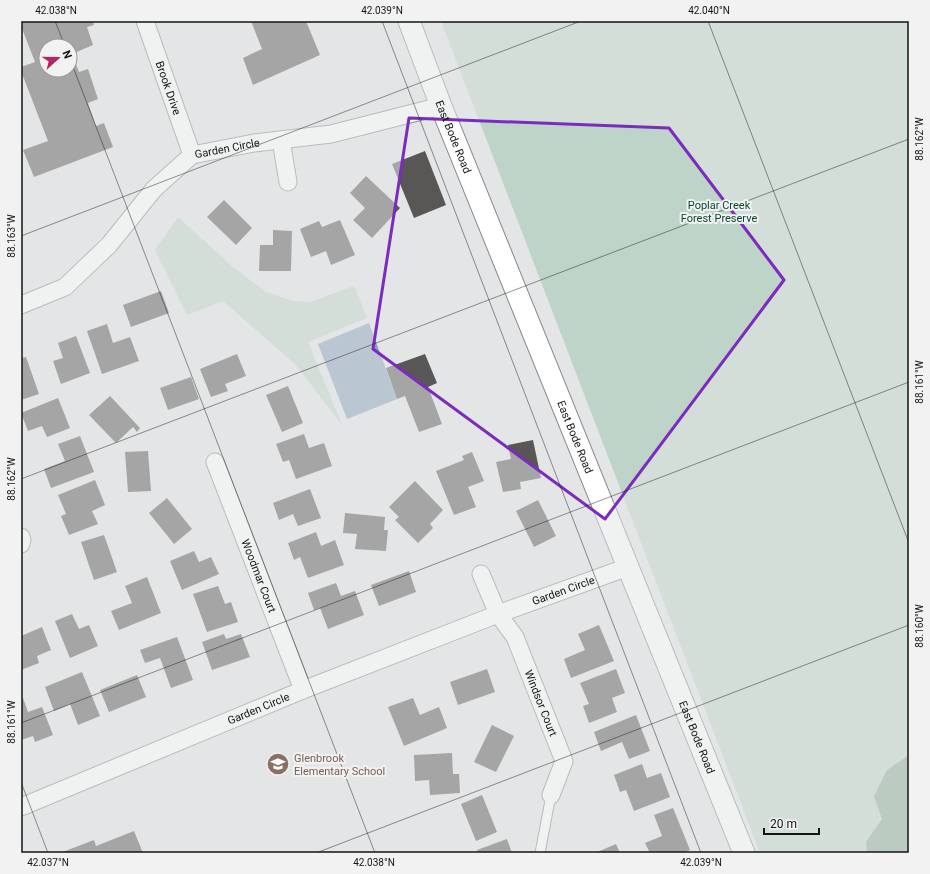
<svg xmlns="http://www.w3.org/2000/svg" width="930" height="874" font-family="Roboto,sans-serif">
<style>
.green{fill:#bfd4c8}
.forest{fill:#8aac98}
.water{fill:#87a1b9}
.building{fill:#585756;fill-rule:evenodd}
.lines{fill:none;stroke-linecap:round;stroke-linejoin:round}
.service-casing{stroke:#88898a;stroke-width:11}
.minor-casing{stroke:#88898a;stroke-width:19}
.tertiary-casing{stroke:#88898a;stroke-width:23}
.service{stroke:#fff;stroke-width:9}
.minor{stroke:#fff;stroke-width:17}
.tertiary{stroke:#fff;stroke-width:21}
.marked{fill:none;stroke:#7b2cbf;stroke-width:3;stroke-linejoin:round}
.ticks{fill:none;stroke:#131414;stroke-width:1;stroke-opacity:0.45}
.labels{text-anchor:middle;dominant-baseline:central;stroke-width:4;stroke-linejoin:round;paint-order:stroke}
.street-label{font-size:11px;fill:#131414;stroke:#f2f2f3}
.park-label{font-size:11px;fill:#07482e;stroke:#f2f2f3}
.education-label{font-size:11px;fill:#785e54;stroke:#f2f2f3;text-anchor:start}
.neatline{fill:none;stroke:#131414;stroke-width:1.5}
.ticks-label{font-size:10px;text-anchor:middle;fill:#131414}
</style>
<rect width="100%" height="100%" fill="#e4e5e6"/>
<g class="green">
<path d="M441,21H909V853H760Z"/>
<path d="M178,217L233,267L266,292L293,301L311,302L354,286L367,318L308,342L342,425L295,364L223,301L187,315L155,250Z"/>
</g>
<path class="forest" d="M909,755V853H867L866,842L882,819L874,796L887,770Z"/>
<path class="water" d="M369,323L397,399L347,419L318,344Z"/>
<g class="building">
<path d="M21,21H93L94,25L87,27L93,45L72,54L79,72L88,69L98,99L88,103L96,126L104,123L113,147L34,177L23,150L48,141L21,71V67L35,62L21,26ZM46,46H70V70H46Z"/>
<path d="M251,21H306L320,55L253,85L243,58L262,49Z"/>
<path d="M425,151L446,205L414,218L392,164Z"/>
<path d="M366,176L400,208L372,238L353,220L365,208L350,193Z"/>
<path d="M224,200L252,228L236,245L207,217Z"/>
<path d="M340,220L355,255L331,265L326,251L311,257L300,229L319,221L322,227Z"/>
<path d="M273,230L292,231L291,271H259L260,245H273Z"/>
<path d="M161,291L169,313L131,327L123,305Z"/>
<path d="M107,324L113,343L130,337L139,361L102,374L87,331Z"/>
<path d="M76,336L90,373L61,384L53,361L63,358L58,343Z"/>
<path d="M237,354L246,376L225,384L228,391L211,397L200,369Z"/>
<path d="M425,354L437,383L428,387L442,424L419,432L405,396L397,399L386,368Z"/>
<path d="M26,357L39,394L21,400V358Z"/>
<path d="M191,377L199,399L168,410L160,388Z"/>
<path d="M288,386L303,423L282,432L266,395Z"/>
<path d="M110,396L140,428L137,432L133,427L116,443L89,415Z"/>
<path d="M58,398L70,428L47,437L42,426L28,431L21,413Z"/>
<path d="M304,434L309,448L324,443L332,466L296,479L289,460L283,462L276,444Z"/>
<path d="M80,436L94,472L51,488L44,469L65,461L58,444Z"/>
<path d="M533,440L541,478L520,482L521,489L503,492L496,462L511,459L508,445Z"/>
<path d="M148,451L151,491L128,492L125,452Z"/>
<path d="M472,452L484,481L468,487L476,507L454,515L436,471L464,460L462,456Z"/>
<path d="M95,480L105,505L92,511L98,524L69,535L61,516L66,514L58,495Z"/>
<path d="M415,481L443,510L430,524L433,528L418,543L395,520L399,517L389,507Z"/>
<path d="M310,489L321,518L298,526L293,514L279,520L273,503Z"/>
<path d="M167,498L192,529L174,544L149,513Z"/>
<path d="M538,500L556,536L534,547L516,511Z"/>
<path d="M345,513L385,517L384,530H388L386,551L355,549L357,534L343,533Z"/>
<path d="M316,532L321,546L335,540L344,565L308,578L300,557L294,560L288,543Z"/>
<path d="M104,535L117,572L94,580L81,542Z"/>
<path d="M194,551L199,562L211,557L219,574L182,590L170,561Z"/>
<path d="M409,571L416,592L379,606L371,585Z"/>
<path d="M147,577L161,613L119,630L111,611L132,603L125,586Z"/>
<path d="M336,583L341,596L355,591L364,615L328,629L320,608L314,610L308,593Z"/>
<path d="M218,586L225,604L231,602L238,622L207,632L193,594Z"/>
<path d="M72,614L79,629L89,625L98,646L70,658L55,621Z"/>
<path d="M599,625L614,661L571,678L564,659L585,650L578,634Z"/>
<path d="M42,627L51,650L37,656L39,663L21,670V636Z"/>
<path d="M224,634L226,639L241,634L250,657L212,670L202,642Z"/>
<path d="M177,637L193,680L171,688L160,658L145,663L140,650Z"/>
<path d="M487,669L495,692L458,705L450,682Z"/>
<path d="M616,669L625,693L612,698L617,712L589,723L583,706L589,704L580,683Z"/>
<path d="M82,672L100,716L78,725L70,704L54,711L45,687Z"/>
<path d="M137,675L146,697L109,712L100,690Z"/>
<path d="M21,698H23L28,712L42,707L53,735L35,742L33,736L21,740Z"/>
<path d="M413,698L420,715L439,707L447,728L404,746L388,707Z"/>
<path d="M636,715L650,751L629,759L622,742L601,751L594,732Z"/>
<path d="M492,725L514,736L496,772L474,762Z"/>
<path d="M452,753L453,774H459L460,793L430,795L429,780L415,781L414,755Z"/>
<path d="M642,764L647,778L661,773L670,797L634,811L626,790L620,792L614,775Z"/>
<path d="M482,795L497,832L476,841L461,804Z"/>
<path d="M673,808L690,850L683,853H650L645,843L662,836L654,815Z"/>
<path d="M134,831L143,853H60L94,840L96,846Z"/>
<path d="M507,839L512,853H478L477,850Z"/>
<path d="M616,844L620,853H595Z"/>
</g>
<g class="lines">
<g class="service-casing">
<path id="service" d="M540,853L551,795"/>
</g>
<g class="minor-casing">
<g id="minor">
<path id="s1" d="M145,21L192,155"/>
<path d="M281,140L288,182"/>
<path id="s2" d="M21,305L65,287L109,245L154,189L192,155L254,143L331,134L441,106"/>
<path id="s3" d="M215,462L303,690"/>
<path d="M21,537L22,540L21,544"/>
<path id="s4" d="M481,574L498,614L515,637L564,761L551,795"/>
<path id="s5" d="M21,807L303,690L498,614L628,567"/>
</g>
</g>
<g class="tertiary-casing">
<g id="tertiary">
<path id="s6" d="M409,21L441,106L744,853"/>
</g>
</g>
<use href="#service" class="service"/>
<use href="#minor" class="minor"/>
<use href="#tertiary" class="tertiary"/>
</g>
<path d="M0 0H930V874H0ZM409,118L669,128L784,280L605,519L373,349Z" fill="#e4e5e6" fill-opacity=".55" fill-rule="evenodd"/>
<path class="marked" d="M409,118L669,128L784,280L605,519L373,349Z"/>
<path class="ticks" d="M55,21L65,46M382,21L701,853M708,21L909,543M70,59L375,853M21,236L581,21M21,479L909,139M21,723L909,382M21,782L48,853M316,853L909,625"/>
<defs>
<g id="school-disc" transform="scale(1.15)"><circle r="9.5" fill="#8d6e63" stroke="#f2f2f3"/><path d="M0-5L7-2L0 1L-7-2ZM-4 1L0 2.5L4 1V4Q0 6-4 4Z" fill="#fff"/></g>
</defs>
<g fill-rule="evenodd">
<use href="#school-disc" x="278" y="764"/>
</g>
<g class="labels">
<g class="street-label">
<text stroke="none"><textPath href="#s1" startOffset="71">Brook Drive</textPath></text>
<text stroke="none"><textPath href="#s6" startOffset="124">East Bode Road</textPath></text>
<text stroke="none"><textPath href="#s2" startOffset="267">Garden Circle</textPath></text>
<text stroke="none"><textPath href="#s6" startOffset="448">East Bode Road</textPath></text>
<text stroke="none"><textPath href="#s3" startOffset="122">Woodmar Court</textPath></text>
<text stroke="none"><textPath href="#s5" startOffset="584">Garden Circle</textPath></text>
<text stroke="none"><textPath href="#s4" startOffset="143">Windsor Court</textPath></text>
<text stroke="none"><textPath href="#s5" startOffset="257">Garden Circle</textPath></text>
<text stroke="none"><textPath href="#s6" startOffset="772">East Bode Road</textPath></text>
</g>
<g class="park-label">
<text x="719" y="205">Poplar Creek<tspan x="719" dy="13">Forest Preserve</tspan></text>
</g>
<g class="education-label">
<text x="294" y="758">Glenbrook<tspan x="294" dy="13">Elementary School</tspan></text>
</g>
</g>
<rect width="930" height="874" fill="none" stroke="#f2f2f3" stroke-width="44"/>
<g transform="translate(58 58) rotate(69)"><circle r="19" fill="#f2f2f3" stroke="#99999a"/>
<path d="M0-3L7 15L0 10L-7 15Z" fill="#b02767"/>
<text y="-6" font-size="11" font-weight="bold" text-anchor="middle" fill="#131414">N</text>
</g>
<path d="M764 828v6h55v-6" fill="none" stroke="#131414" stroke-width="2"/>
<text x="770" y="828" font-size="12" fill="#131414" stroke="#f2f2f3" stroke-width="3" paint-order="stroke">20 m</text>
<rect x="22" y="22" width="886" height="830" class="neatline"/>
<g class="ticks-label">
<text x="56" y="14">42.038°N</text>
<text x="382" y="14">42.039°N</text>
<text x="709" y="14">42.040°N</text>
<text transform="translate(919 139) rotate(-90)" y="4">88.162°W</text>
<text transform="translate(11 236) rotate(-90)" y="4">88.163°W</text>
<text transform="translate(919 382) rotate(-90)" y="4">88.161°W</text>
<text transform="translate(11 479) rotate(-90)" y="4">88.162°W</text>
<text transform="translate(919 626) rotate(-90)" y="4">88.160°W</text>
<text transform="translate(11 722) rotate(-90)" y="4">88.161°W</text>
<text x="48" y="866">42.037°N</text>
<text x="374" y="866">42.038°N</text>
<text x="701" y="866">42.039°N</text>
</g>
</svg>
